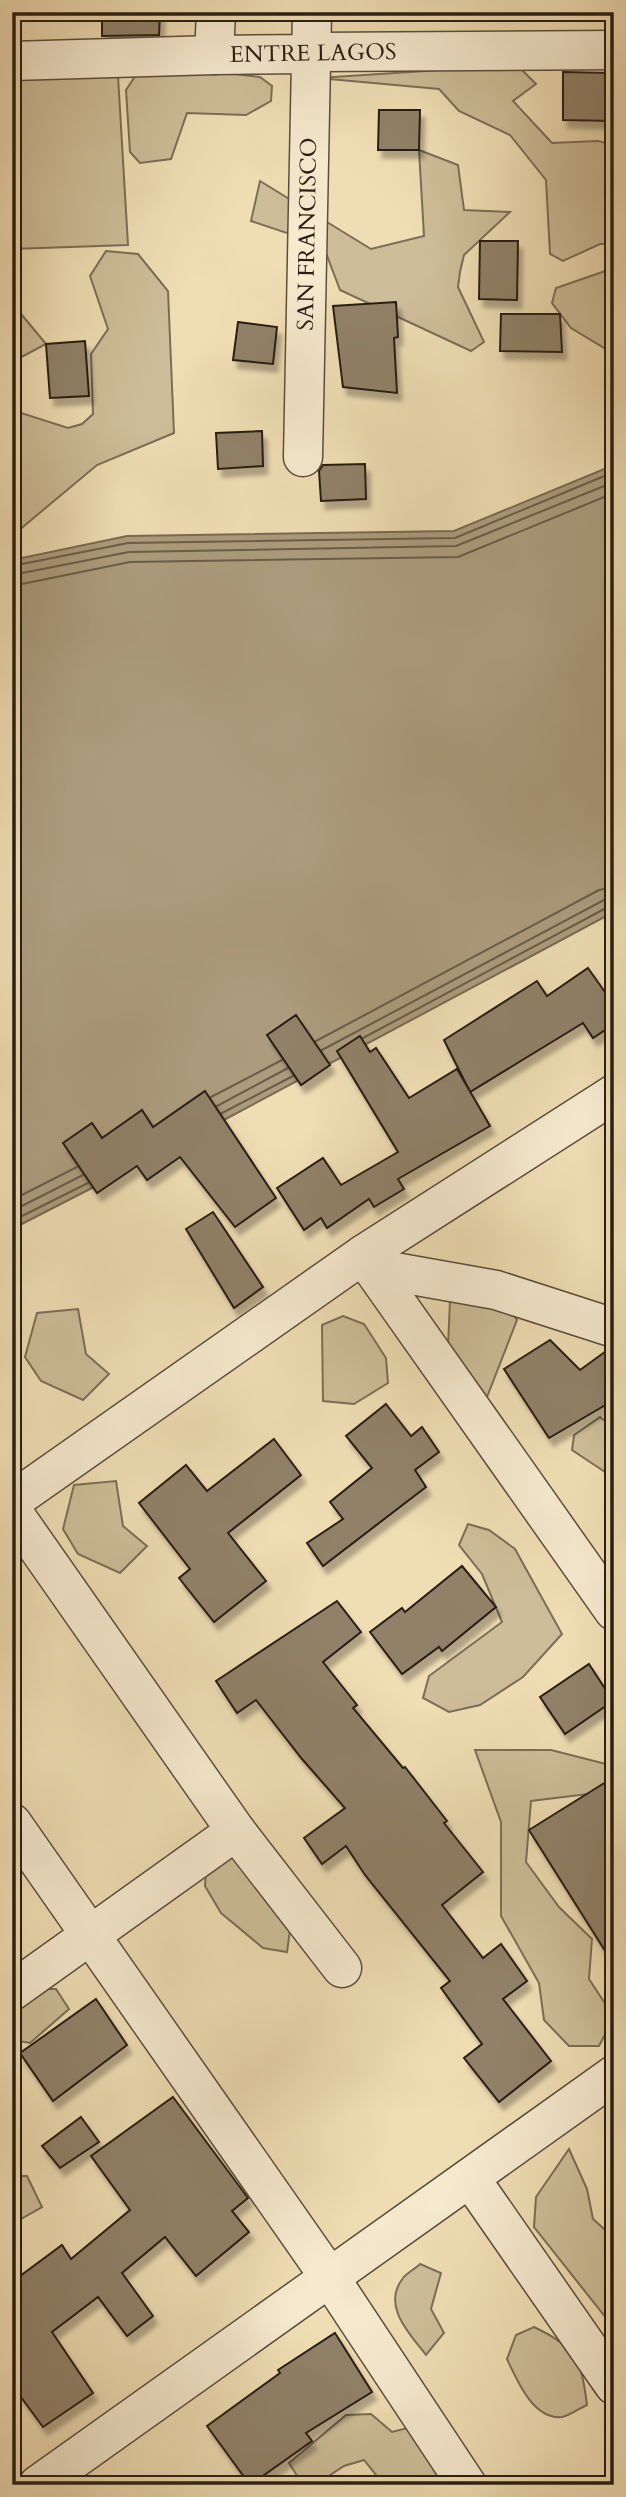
<svg xmlns="http://www.w3.org/2000/svg" width="626" height="2497" font-family="Cardo,serif">
<style>
.green{fill:#cdbd98;stroke:#7b6e56;stroke-width:2}
.water{fill:#ac9c7d;stroke:#786a53;stroke-width:2}
.lines{fill:none;stroke-linecap:round;stroke-linejoin:round}
.shore{stroke:#6a5d48;stroke-width:2}
.building{fill:#908167;stroke:#291e14;stroke-width:2;filter:url(#shadow)}
.street-casing{stroke:#5a4e3c;stroke-width:41}
.street{stroke:#f5e9ce;stroke-width:38}
.labels{text-anchor:middle;dominant-baseline:central;stroke-width:7;stroke-linejoin:round;paint-order:stroke}
.street-label{font-size:23px;fill:#291e14;stroke:#f5e9ce}
</style>
<defs>
<filter id="shadow"><feDropShadow dx="4.5" dy="8" stdDeviation="2" flood-color="#0004"/></filter>
</defs>
<rect width="100%" height="100%" fill="#efddb3"/>
<filter id="stains"><feTurbulence type="fractalNoise" baseFrequency=".00286" numOctaves="4"/><feColorMatrix values="0 0 0 0 .2 0 0 0 0 .09 0 0 0 0 .02 0 0 0 .5 -.17"/></filter>
<radialGradient id="worn" r=".72"><stop offset=".6" stop-color="#630" stop-opacity="0"/><stop offset="1" stop-color="#630" stop-opacity=".3"/></radialGradient>
<g class="green">
<path d="M156,65L260,77L272,86L271,101L246,115L187,113L171,159L140,163L130,152L126,90L142,66Z"/>
<path d="M517,65L536,84L513,101L552,143L598,141L614,145V182L605,193L614,197V244H600L563,261L550,254L546,180L510,135L459,111L439,89L318,78Z"/>
<path d="M118,76L128,245L12,249V79Z"/>
<path d="M419,150L458,165L464,210L510,212L464,255L460,272L458,287L484,342L471,351L340,290L323,245L251,221L260,181L371,249L424,236Z"/>
<path d="M106,251L138,254L168,291L174,433L97,465L12,536V410L68,428L82,424L93,414L91,354L108,329L90,276Z"/>
<path d="M614,268V354L571,328L552,303L556,288Z"/>
<path d="M12,303L46,344L12,362Z"/>
<path d="M496,1290L517,1320L485,1402L448,1347L450,1300Z"/>
<path d="M78,1309L86,1354L109,1374L83,1400L41,1381L25,1357L37,1313Z"/>
<path d="M343,1316L364,1324L386,1358L388,1383L354,1404L323,1401L322,1325Z"/>
<path d="M600,1417L614,1428V1478L572,1450L574,1435Z"/>
<path d="M116,1481L123,1526L147,1546L120,1573L78,1554L63,1529L74,1485Z"/>
<path d="M468,1524L489,1530L515,1549L562,1634L523,1677L480,1705L449,1712L423,1698L429,1676L502,1622L482,1574L459,1545Z"/>
<path d="M475,1750H551L614,1766V1812L588,1794L531,1801L526,1862L559,1907L592,1939L589,1979L614,2017L599,2046H569L544,2020L539,1983L501,1916V1822Z"/>
<path d="M228,1851L292,1916L287,1952L263,1948L221,1913L205,1886L207,1855Z"/>
<path d="M32,1989H56L69,2009L30,2043L12,2040V2000Z"/>
<path d="M569,2149L587,2189L593,2219L614,2238V2328L534,2227L536,2197Z"/>
<path d="M12,2176H27L42,2207L12,2224Z"/>
<path d="M420,2264L441,2273L431,2309L444,2333L426,2355C410,2334 381,2306 403,2278C407,2273 415,2269 420,2264Z"/>
<path d="M534,2327C577,2348 581,2359 587,2405C580,2408 569,2416 562,2417C533,2420 517,2380 507,2359L516,2335Z"/>
<path d="M371,2414L392,2432L431,2422L454,2442L486,2485H384L364,2460L344,2466L315,2485H303L289,2463L346,2415Z"/>
</g>
<path class="water" d="M614,465V912L205,1130L12,1229V560L127,536L454,531Z"/>
<g class="lines">
<g class="shore">
<path d="M12,566L128,543L455,538L614,472"/>
<path d="M12,575L129,552L456,546L614,482"/>
<path d="M12,586L130,562L458,557L614,493"/>
<path d="M363,1038L608,907H614"/>
<path d="M316,1041L599,890L614,887"/>
<path d="M322,1050L604,900L614,898"/>
<path d="M211,1097L282,1060"/>
<path d="M217,1106L288,1068"/>
<path d="M222,1113L293,1076"/>
<path d="M12,1200L77,1167"/>
<path d="M12,1211L83,1175"/>
<path d="M12,1221L88,1183"/>
</g>
</g>
<g class="building">
<path d="M102,12H160L159,35L102,36Z"/>
<path d="M563,72L614,73V121L563,120Z"/>
<path d="M379,110H420L419,150H378Z"/>
<path d="M480,241H518L517,300L479,299Z"/>
<path d="M396,302L398,337L394,338L397,393L343,387L333,306Z"/>
<path d="M501,314H560L562,352L500,351Z"/>
<path d="M238,322L277,327L273,364L233,360Z"/>
<path d="M85,341L89,396L50,398L46,344Z"/>
<path d="M262,431L263,466L218,469L216,433Z"/>
<path d="M365,464L366,499L321,501L319,471L323,465Z"/>
<path d="M588,968L614,1005V1024L593,1038L583,1023L470,1092L444,1040L537,981L547,996Z"/>
<path d="M296,1015L330,1065L301,1085L267,1035Z"/>
<path d="M360,1036L370,1052L376,1048L409,1098L457,1069L490,1126L398,1179L404,1189L374,1207L369,1199L327,1228L321,1218L304,1230L277,1188L323,1158L341,1185L398,1152L337,1051Z"/>
<path d="M205,1091L276,1198L235,1227L180,1157L147,1180L137,1166L97,1193L63,1143L92,1123L102,1138L142,1110L153,1127Z"/>
<path d="M213,1212L263,1287L234,1308L186,1229Z"/>
<path d="M550,1340L580,1370L609,1349H614V1400L549,1438L504,1369Z"/>
<path d="M386,1404L411,1436L422,1427L439,1452L415,1470L426,1487L323,1566L307,1543L343,1519L330,1502L372,1468L346,1436Z"/>
<path d="M274,1439L301,1475L228,1533L266,1581L214,1622L179,1578L190,1569L139,1503L186,1465L207,1491Z"/>
<path d="M462,1566L496,1607L442,1651L439,1647L402,1674L370,1632L402,1608L405,1612Z"/>
<path d="M337,1601L361,1632L323,1662L357,1705L353,1708L403,1768L405,1767L447,1821L444,1823L483,1872L442,1905L483,1958L501,1944L527,1981L503,1999L551,2061L499,2102L464,2058L482,2044L441,1988L450,1981L365,1875L346,1846L322,1864L304,1838L345,1808L302,1759L256,1700L237,1713L216,1681Z"/>
<path d="M589,1664L613,1701L565,1734L540,1697Z"/>
<path d="M614,1777V1965L529,1830Z"/>
<path d="M96,1999L127,2045L53,2101L20,2053Z"/>
<path d="M173,2097L248,2198L232,2211L249,2232L196,2276L165,2237L122,2273L153,2316L127,2336L98,2297L52,2332L93,2393L43,2427L12,2385V2282L62,2245L71,2259L130,2210L91,2156Z"/>
<path d="M81,2117L99,2142L60,2168L42,2146Z"/>
<path d="M335,2333L372,2392L306,2433L312,2441L250,2485L207,2426L280,2373L278,2370Z"/>
</g>
<g class="lines">
<g class="street-casing">
<g id="street">
<path d="M214,55L216,12"/>
<path d="M12,61L214,55L311,54L317,52L614,50"/>
<path d="M303,457L312,12"/>
<path d="M364,1254L372,1268L614,1611"/>
<path d="M372,1268L496,1290L614,1328"/>
<path d="M12,1501L364,1254L614,1094"/>
<path d="M12,1511L236,1831L342,1968"/>
<path d="M12,1823L330,2278L467,2485"/>
<path d="M12,1991L236,1831"/>
<path d="M470,2178L614,2385"/>
<path d="M38,2485L614,2075"/>
</g>
</g>
<use href="#street" class="street"/>
</g>
<g class="labels">
<g class="street-label">
<text transform="translate(313 53) rotate(-1)">ENTRE LAGOS</text>
<text transform="translate(307 234) rotate(-89)">SAN FRANCISCO</text>
</g>
</g>
<rect width="626" height="2497" fill="none" stroke="#efddb3" stroke-width="42"/>
<rect x="14" y="14" width="598" height="2469" fill="none" stroke="#291e14" stroke-width="3.5"/>
<rect x="21" y="21" width="584" height="2455" fill="none" stroke="#291e14" stroke-width="2"/>
<rect width="100%" height="100%" filter="url(#stains)"/>
<rect width="100%" height="100%" fill="url(#worn)"/>
</svg>
